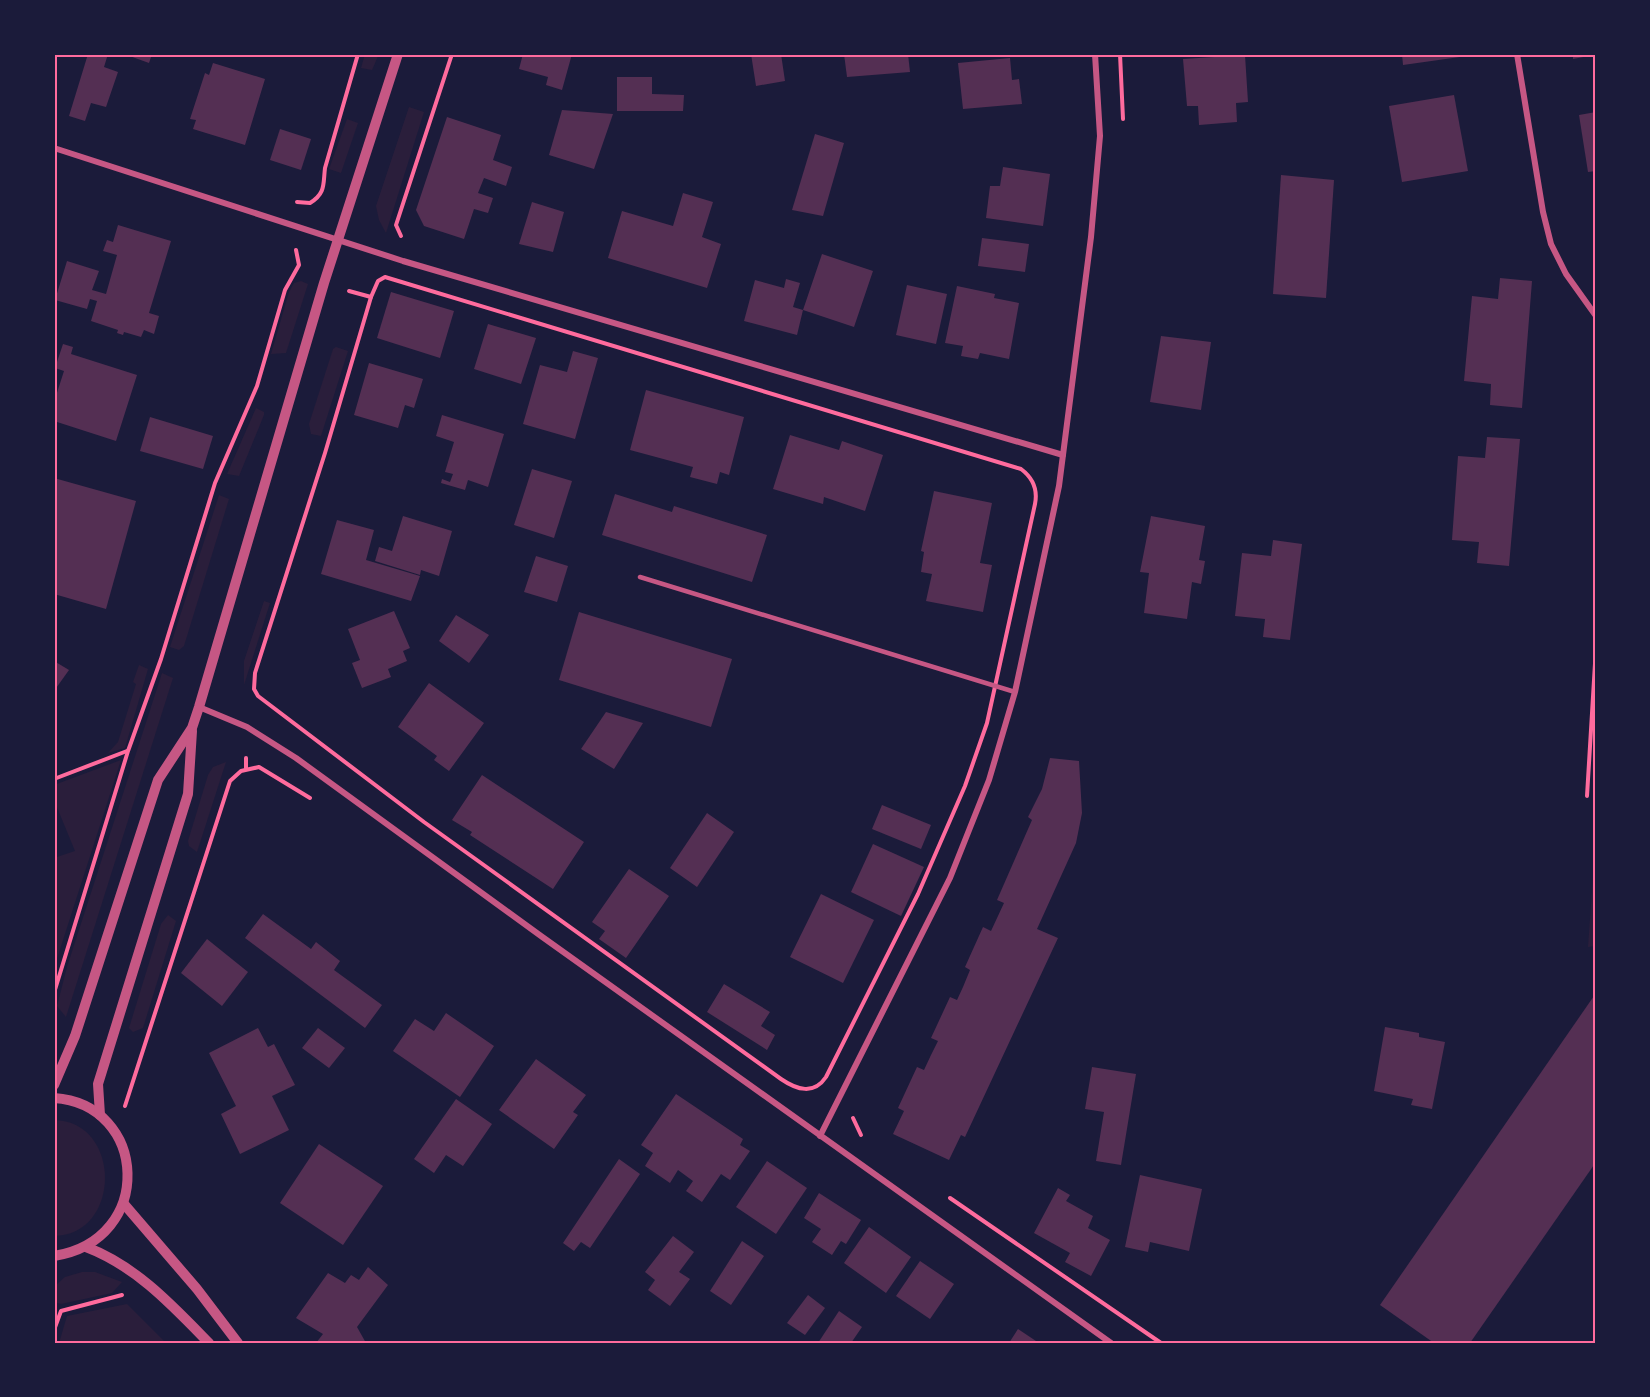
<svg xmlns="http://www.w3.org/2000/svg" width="1650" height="1397" font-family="'Source Serif 4',serif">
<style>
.green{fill:#2a1e3b}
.building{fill:#542f53}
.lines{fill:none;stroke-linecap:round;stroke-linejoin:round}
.path{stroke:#ff6b9d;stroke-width:4}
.service{stroke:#c65784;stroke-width:4.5}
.minor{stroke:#c65784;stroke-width:6}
.tertiary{stroke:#c65784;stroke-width:10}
.neatline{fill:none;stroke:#ff6b9d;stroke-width:2}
</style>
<rect width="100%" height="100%" fill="#1b1b3a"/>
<g class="green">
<path d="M365,54H379L372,70L361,68Z"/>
<path d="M409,107L424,112L386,233L379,220L376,206Z"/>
<path d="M347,119L358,123L341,173L329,169Z"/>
<path d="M301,281L308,284L286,353L271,354L289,292L294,283Z"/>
<path d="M336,347L348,351L321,436L311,434L309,424L333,349Z"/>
<path d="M256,408L264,412V415L239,476L227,474Z"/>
<path d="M219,495L229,499L184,646L179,650L170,647Z"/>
<path d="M264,601L270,603L244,685V661Z"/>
<path d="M139,665L148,669L125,748L108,753L118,742L136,684L133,682Z"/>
<path d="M162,673L173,678L66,1017L57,1006L67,967Z"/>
<path d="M121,760L54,968V858L75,851L54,800V785Z"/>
<path d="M226,762L197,852L189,846L188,841L208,775L213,767Z"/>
<path d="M1596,833V946L1588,947Z"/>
<path d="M168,915L176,921L143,1028L133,1032L129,1028L161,924Z"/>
<path d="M54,1120C122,1121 122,1235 54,1236Z"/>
<path d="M82,1272H95L122,1282L112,1293L61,1304L54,1302L55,1286L65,1277Z"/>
<path d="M127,1304L166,1343H59L67,1316Z"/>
</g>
<g class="building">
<path d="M88,54H108L104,67L118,72L106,107L91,103L85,121L69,116Z"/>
<path d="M124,54H152L149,63Z"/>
<path d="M523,54H572L562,90L546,85L548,77L519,69Z"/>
<path d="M751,54H781L785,81L756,86Z"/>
<path d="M844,54H908L910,72L847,77Z"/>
<path d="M1402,54H1467V56L1403,65Z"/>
<path d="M1573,54H1594V55L1573,59Z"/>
<path d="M1245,55L1248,102L1236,103L1237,122L1199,125L1198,106H1187L1183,59Z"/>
<path d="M1010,58L1012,80L1019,79L1022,104L963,109L958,63Z"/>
<path d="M213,63L265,79L245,145L193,129L196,120L190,119L205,73L209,75Z"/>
<path d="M617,77H652V94L684,95L683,111H617Z"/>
<path d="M1454,95L1468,171L1402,182L1389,106Z"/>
<path d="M562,110L613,114L594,169L549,155Z"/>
<path d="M1596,112V171L1588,172L1579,115Z"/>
<path d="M447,117L501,135L493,160L512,167L506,186L484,178L478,193L493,198L488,213L474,209L464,239L424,226L416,210Z"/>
<path d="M280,129L311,139L301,170L270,160Z"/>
<path d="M815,134L844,143L823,216L792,210Z"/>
<path d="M1003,167L1050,174L1043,226L986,218L990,186H1000Z"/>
<path d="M1281,175L1334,180L1326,298L1273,294Z"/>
<path d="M683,193L713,202L702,237L721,244L707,288L608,258L622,211L673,226Z"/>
<path d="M532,202L564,212L553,252L519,244Z"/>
<path d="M118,225L171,241L149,313L159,316L154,334L144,330L141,337L124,332L123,335L117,333L118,330L91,321L97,301L90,299L87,309L55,300L67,261L99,271L92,290L106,294L117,255L103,251L107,240L113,242Z"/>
<path d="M982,238L1029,244L1025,272L978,266Z"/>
<path d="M822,254L873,271L854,327L803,310L797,335L744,321L755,280L784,288L786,279L800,283L793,307L803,310Z"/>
<path d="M1500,278L1532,281L1522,408L1490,405L1491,384L1464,381L1472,296L1498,299Z"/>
<path d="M907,285L947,294L936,344L896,335Z"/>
<path d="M957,286L995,294L994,298L1019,303L1009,359L980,353L978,359L961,356L963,346L945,343Z"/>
<path d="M391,292L454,311L440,358L377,338Z"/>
<path d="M488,324L536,338L521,384L474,369Z"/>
<path d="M1161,336L1211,342L1201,410L1150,402Z"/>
<path d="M63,344L73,347L71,354L137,375L116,441L54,421V402L64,371L55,368Z"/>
<path d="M573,351L598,358L575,439L523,424L540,365L567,372Z"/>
<path d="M369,363L423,379L414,408L405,405L398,428L354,415Z"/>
<path d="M646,390L744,417L729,475L720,472L717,484L690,477L693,467L630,450Z"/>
<path d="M442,415L504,434L488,487L468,480L465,490L441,483L442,479L450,482L453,474L445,472L454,442L436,436Z"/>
<path d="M150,417L213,436L203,469L140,451Z"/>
<path d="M790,435L839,450L842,441L883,455L865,511L824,497L823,504L773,489Z"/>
<path d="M1487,437L1520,439L1509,566L1477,563L1479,542L1452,540L1458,456L1485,458Z"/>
<path d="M532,469L572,481L554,538L514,525Z"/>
<path d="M54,478L136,501L106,609L54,594Z"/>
<path d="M934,491L992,503L980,563L992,565L983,612L926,601L932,574L921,572L924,552L921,551Z"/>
<path d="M615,494L672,512L674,506L767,535L752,582L602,535Z"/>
<path d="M403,516L452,531L439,576L421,570L420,575L375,561L379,547L392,551Z"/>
<path d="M1151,516L1205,526L1199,560L1205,561L1201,584L1192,582L1187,619L1144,613L1149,573L1140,572Z"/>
<path d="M337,520L374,530L366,560L420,576L411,601L321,574Z"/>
<path d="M1273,540L1302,544L1290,640L1263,637L1265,619L1235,616L1242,553L1271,556Z"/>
<path d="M536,556L568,566L557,602L524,592Z"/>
<path d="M394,611L410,648L403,651L407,661L388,669L391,677L362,688L352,663L360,660L348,629Z"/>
<path d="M579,612L732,659L711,727L559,680Z"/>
<path d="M456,615L489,635L469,663L439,641Z"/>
<path d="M54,661L69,670L54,691Z"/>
<path d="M429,683L484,723L449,771L434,760L437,756L398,727Z"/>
<path d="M606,712L643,723L614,769L581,749Z"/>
<path d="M1050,758L1079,761L1082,813L1076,843L1037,929L1058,938L965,1137L961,1135L949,1160L893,1134L904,1111L898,1108L917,1067L924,1070L931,1055L938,1041L931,1038L950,997L957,1000L963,987L970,970L965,967L983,927L991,931L1004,903L997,900L1032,820L1028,817L1042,789Z"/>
<path d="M482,775L584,842L553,889L470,835L472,832L452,820Z"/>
<path d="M882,805L931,825L921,849L872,829Z"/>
<path d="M707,813L734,832L697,887L670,868Z"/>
<path d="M873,844L924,867L901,916L851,892Z"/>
<path d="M629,869L669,896L626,958L599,939L605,931L592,922Z"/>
<path d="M821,894L874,920L843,983L790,957Z"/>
<path d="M263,914L311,949L316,942L340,961L334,970L382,1005L365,1028L245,938Z"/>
<path d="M207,939L248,972L222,1006L181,973Z"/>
<path d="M724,984L770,1012L761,1026L775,1035L767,1050L707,1012Z"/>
<path d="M1596,993V1162L1470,1343H1434L1380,1305Z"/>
<path d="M446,1013L494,1046L460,1097L393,1051L415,1019L434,1031Z"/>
<path d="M1385,1027L1419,1033V1037L1445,1042L1432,1109L1411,1105L1413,1099L1374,1091Z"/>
<path d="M258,1028L268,1047L274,1044L295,1085L272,1096L289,1130L240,1154L221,1114L236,1106L209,1053Z"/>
<path d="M318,1028L345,1048L329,1068L302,1048Z"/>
<path d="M536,1059L586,1095L573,1112L578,1115L554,1149L499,1110Z"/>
<path d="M1092,1067L1136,1074L1121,1165L1096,1161L1104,1112L1085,1109Z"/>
<path d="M676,1094L743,1139L740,1145L750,1151L730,1180L721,1174L702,1202L686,1191L693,1181L678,1170L670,1183L645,1166L653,1153L641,1145Z"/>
<path d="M456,1099L492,1124L463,1166L446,1155L434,1173L414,1159Z"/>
<path d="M319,1144L383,1186L343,1245L280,1203Z"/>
<path d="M619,1159L640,1174L590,1248L581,1242L574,1251L563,1243Z"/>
<path d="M767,1161L807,1188L776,1234L736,1207Z"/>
<path d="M1140,1175L1202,1189L1189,1251L1150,1242L1148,1252L1125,1247Z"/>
<path d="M1058,1188L1070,1195L1066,1201L1093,1216L1088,1228L1110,1240L1091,1276L1065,1262L1070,1253L1034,1233Z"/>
<path d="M819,1193L861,1220L846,1244L841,1241L832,1255L812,1242L821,1229L804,1218Z"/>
<path d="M869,1227L911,1257L886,1293L844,1263Z"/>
<path d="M673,1236L694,1252L679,1272L690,1279L670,1306L648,1290L655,1280L645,1272Z"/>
<path d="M742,1241L764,1256L731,1305L710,1291Z"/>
<path d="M920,1261L954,1284L930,1319L896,1296Z"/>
<path d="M368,1267L388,1285L357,1327L366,1343H316L323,1334L296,1318L328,1273L345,1283L351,1275L359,1280Z"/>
<path d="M808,1295L825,1308L805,1335L787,1323Z"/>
<path d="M839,1311L862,1327L851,1343H818Z"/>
<path d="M1018,1329L1039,1343H1009Z"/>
</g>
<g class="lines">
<g class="path">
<path d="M1120,54L1123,119"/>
<path d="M297,202L310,203C326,193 323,184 325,168L358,54"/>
<path d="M401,236L396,225L452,54"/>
<path d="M385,277L1021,469C1033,478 1038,489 1035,504L987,723L965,786L918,894L826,1077C814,1095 797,1090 781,1079L424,822L258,696L254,689L255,673L325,453L371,297L378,281Z"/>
<path d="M349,291L371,297"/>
<path d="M246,758V768"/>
<path d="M54,779L127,751"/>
<path d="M1587,796L1596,647"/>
<path d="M54,993L128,751L161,659L215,483L257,386L285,290L299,265L296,250"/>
<path d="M125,1106L230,781L241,771L259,767L310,798"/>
<path d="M853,1118L861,1135"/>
<path d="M950,1198L1161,1343"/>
<path d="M54,1330L61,1311L122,1295"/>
</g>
<path class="service" d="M640,577L1015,692"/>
<g class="minor">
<path d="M1517,54L1543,212L1551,244L1566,274L1596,316"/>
<path d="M54,148L403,261L1063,455"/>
<path d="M199,707L247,727L296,758L541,936L1111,1343"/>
<path d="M820,1136L950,878L989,780L1015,692L1059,486L1091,237L1100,136L1095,54"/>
</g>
<g class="tertiary">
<path d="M54,1085L75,1036L158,780L192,728L199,707L324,283L398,54"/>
<path d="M54,1098C148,1104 156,1240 54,1256"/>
<path d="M100,1115L98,1084L188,794L192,731"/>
<path d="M124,1204L197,1289L238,1343"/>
<path d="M86,1247C136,1266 172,1305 209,1343"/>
</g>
</g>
<rect width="1650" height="1397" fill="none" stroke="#1b1b3a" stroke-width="111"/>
<rect x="56" y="56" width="1538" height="1286" class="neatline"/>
</svg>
